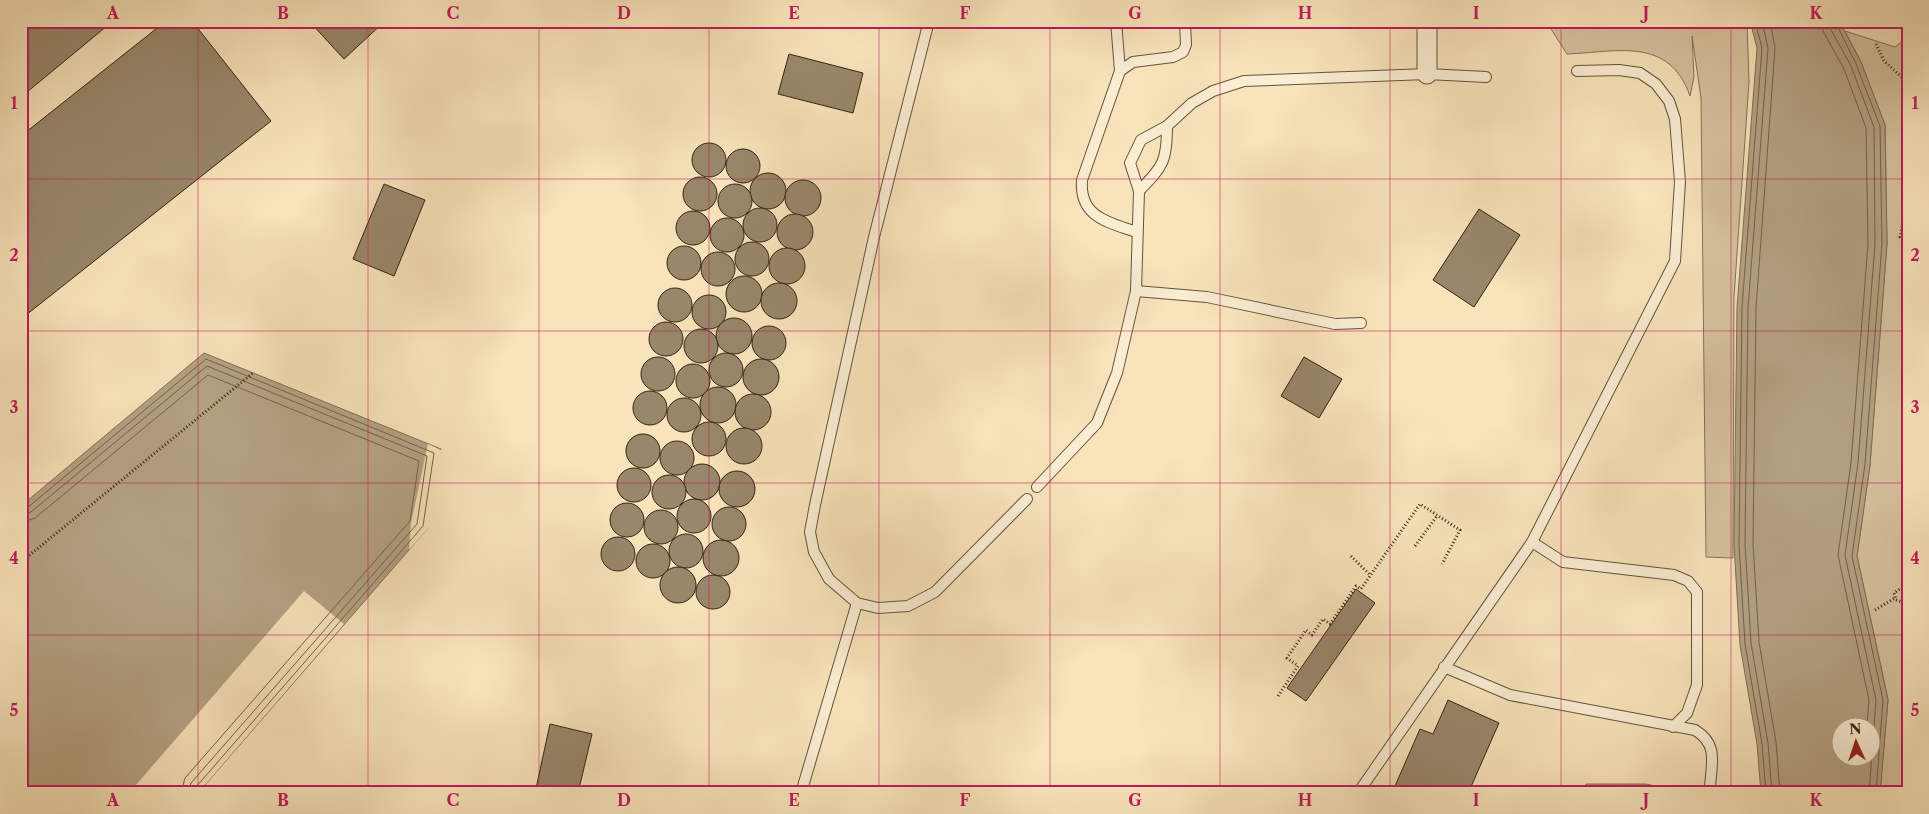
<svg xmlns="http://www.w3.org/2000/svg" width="1929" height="814" font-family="'Libre Caslon Text',serif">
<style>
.green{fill:#d6c29e;stroke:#847259}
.water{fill:#b4a282;stroke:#806f56;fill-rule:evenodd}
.pier{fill:#f8e3ba}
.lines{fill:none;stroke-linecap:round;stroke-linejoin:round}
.shore{stroke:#72624b;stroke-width:1}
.building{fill:#98876a;stroke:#312314}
.lane-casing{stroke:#63533e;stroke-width:12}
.street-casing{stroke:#63533e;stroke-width:21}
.path{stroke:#312314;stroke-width:3;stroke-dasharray:1 2.5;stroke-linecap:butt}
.lane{stroke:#faedd2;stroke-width:10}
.street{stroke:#faedd2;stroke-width:19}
.grid{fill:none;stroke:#c2185b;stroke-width:1;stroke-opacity:0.55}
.neatline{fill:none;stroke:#c2185b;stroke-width:2}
.grid-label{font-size:16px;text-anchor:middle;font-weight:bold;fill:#c2185b}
</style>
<rect width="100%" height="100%" fill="#f8e3ba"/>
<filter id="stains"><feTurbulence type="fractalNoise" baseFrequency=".004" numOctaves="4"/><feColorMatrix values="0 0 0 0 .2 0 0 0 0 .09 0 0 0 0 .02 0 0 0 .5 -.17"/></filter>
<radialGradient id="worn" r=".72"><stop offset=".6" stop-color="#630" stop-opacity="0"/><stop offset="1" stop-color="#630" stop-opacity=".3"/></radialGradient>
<g class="green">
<path d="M1546,21L1747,22L1749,82L1734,297L1733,558L1706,557L1701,98L1692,36L1694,77L1690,96C1669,36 1617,52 1567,54Z"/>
<path d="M1845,31L1895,47L1903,41L1908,43V793H1880L1888,699L1857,556L1870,465L1887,244L1885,125L1861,62Z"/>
</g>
<g class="water">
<path d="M1750,21H1839L1861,62L1885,125L1887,244L1870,465L1857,556L1888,700L1880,793H1761L1757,744L1740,645L1734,545L1737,307L1757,48ZM1842,726H1872V756H1842Z"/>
<path d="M204,353L441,449L428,528L198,793H21V506Z"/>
<path d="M1586,784H1646L1687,793H1559L1560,786L1585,792Z"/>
</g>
<g class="pier">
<path d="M428,444L443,451L431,525L409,550L411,523Z"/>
<path d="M304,591L344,624L198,793H129Z"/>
</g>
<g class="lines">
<g class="shore">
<path d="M1755,21L1762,48L1742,307L1739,545L1745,644L1762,744L1766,793"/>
<path d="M1762,21L1768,48L1748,308L1745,544L1751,643L1768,743L1772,793"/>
<path d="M1770,21L1775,48L1756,308L1753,544L1759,642L1776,742L1780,793"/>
<path d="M1822,21L1823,31L1844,69L1866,128L1868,244L1851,463L1838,555L1869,700L1867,726"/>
<path d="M1829,21L1830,28L1851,66L1874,127L1875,244L1858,463L1845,555L1876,700L1869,793"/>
<path d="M1835,21L1856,64L1880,126L1882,244L1865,464L1852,556L1883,700L1876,793"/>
<path d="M21,509L27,508L206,359L434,453L423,526L196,787L194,793"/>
<path d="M21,515L31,512L207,366L427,456L417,524L191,783L188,793"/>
<path d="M21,523L35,518L208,375L419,461L410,521L185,778L181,793"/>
<path d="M1590,793L1593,789H1645L1663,793"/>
</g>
</g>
<g class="building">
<path d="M21,21H113L21,97Z"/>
<path d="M166,21H192L271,121L21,319V136Z"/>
<path d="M309,21H385L344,59Z"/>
<path d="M789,54L863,73L853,113L778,94Z"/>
<circle cx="709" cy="160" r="17"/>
<circle cx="743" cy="166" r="17"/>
<circle cx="768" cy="191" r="18"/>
<circle cx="700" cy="194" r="17"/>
<circle cx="803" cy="198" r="18"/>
<circle cx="735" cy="201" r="17"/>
<path d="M384,184L425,200L394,276L353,259Z"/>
<circle cx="760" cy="225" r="17"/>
<path d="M1479,209L1520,235L1474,307L1433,280Z"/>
<circle cx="693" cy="228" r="17"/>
<circle cx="795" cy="232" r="18"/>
<circle cx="727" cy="235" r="17"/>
<circle cx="752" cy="259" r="17"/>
<circle cx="684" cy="263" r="17"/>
<circle cx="787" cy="266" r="18"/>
<circle cx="718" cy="269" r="17"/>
<circle cx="744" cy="294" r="18"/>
<circle cx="779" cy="301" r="18"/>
<circle cx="675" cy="305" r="17"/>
<circle cx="709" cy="312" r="17"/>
<circle cx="734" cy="336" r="18"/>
<circle cx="666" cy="339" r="17"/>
<circle cx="769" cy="343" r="17"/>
<circle cx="701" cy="346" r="17"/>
<circle cx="726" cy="370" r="17"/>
<circle cx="658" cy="374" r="17"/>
<path d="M1304,357L1342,379L1319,418L1281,396Z"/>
<circle cx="761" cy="377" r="18"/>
<circle cx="693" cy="381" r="17"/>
<circle cx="718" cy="405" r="18"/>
<circle cx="650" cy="408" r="17"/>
<circle cx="753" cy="412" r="18"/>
<circle cx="684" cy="415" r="17"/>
<circle cx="709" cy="439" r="17"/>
<circle cx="744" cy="446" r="18"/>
<circle cx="643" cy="451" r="17"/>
<circle cx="677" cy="458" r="17"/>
<circle cx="702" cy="482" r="18"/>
<circle cx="634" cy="485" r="17"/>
<circle cx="737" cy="489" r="18"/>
<circle cx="669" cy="492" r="17"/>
<circle cx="694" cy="516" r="17"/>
<circle cx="627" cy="520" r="17"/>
<circle cx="729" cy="524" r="17"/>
<circle cx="661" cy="527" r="17"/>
<circle cx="686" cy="551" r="17"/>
<circle cx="618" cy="554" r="17"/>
<circle cx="721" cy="558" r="18"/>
<circle cx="653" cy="561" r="17"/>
<circle cx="678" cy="585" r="18"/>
<circle cx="713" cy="592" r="17"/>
<path d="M1356,589L1375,603L1306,701L1287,688Z"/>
<path d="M1448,700L1499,723L1470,789L1467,788L1465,793H1410L1395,786L1420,729L1433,734Z"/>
<path d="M550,724L592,734L578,793H535Z"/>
</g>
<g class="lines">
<g class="lane-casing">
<g id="lane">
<path d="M929,21L874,237L815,505L810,532L814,552L829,579L857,603L878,608L908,606L935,592L1027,499"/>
<path d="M1116,21L1120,71L1082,180C1079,217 1108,222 1136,232"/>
<path d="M1120,71L1133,62L1173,57L1183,52L1186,45L1185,21"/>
<path d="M1139,191C1163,166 1167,162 1167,126"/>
<path d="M1136,291L1207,297L1335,324L1361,323"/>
<path d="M1037,487L1097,423L1117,373L1136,291L1139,191L1130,163L1141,140L1167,126L1192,103L1213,91L1244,81L1427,74L1486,77"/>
<path d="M1532,542L1563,562L1674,575L1688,581L1697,592V685L1687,713L1673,727"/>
<path d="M1444,667L1510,695L1695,730C1718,744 1712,762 1710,786"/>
<path d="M801,793L857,603"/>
<path d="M984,793L1010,791L1055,793"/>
<path d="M1358,793L1532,542L1675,261L1680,182L1675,119L1669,101L1656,84L1640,73L1619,70L1577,71"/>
</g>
</g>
<g class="street-casing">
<path id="street" d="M1427,21V74"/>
</g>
<g class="path">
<path d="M1876,44L1884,61L1905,80L1908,94"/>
<path d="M1908,218L1903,223L1900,237L1908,244"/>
<path d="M1908,390V407"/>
<path d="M1415,546L1437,516"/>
<path d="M1351,556L1370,575"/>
<path d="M21,562L253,373"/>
<path d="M1908,583L1894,593L1896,600L1908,604"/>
<path d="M1875,610L1895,598"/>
<path d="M1278,696L1298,666L1287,658L1306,630L1312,635L1323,619L1330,624L1356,586L1361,589L1420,504L1460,530L1442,564"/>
</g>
<use href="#lane" class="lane"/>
<use href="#street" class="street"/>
</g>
<path class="grid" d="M198,21V793M368,21V793M539,21V793M709,21V793M879,21V793M1050,21V793M1220,21V793M1390,21V793M1561,21V793M1731,21V793M21,179H1908M21,331H1908M21,483H1908M21,635H1908"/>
<rect width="1929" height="814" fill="none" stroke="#f8e3ba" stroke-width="55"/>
<g transform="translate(1856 742) rotate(357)"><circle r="24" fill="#faedd2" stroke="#aa9c86"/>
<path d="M0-4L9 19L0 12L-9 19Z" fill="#8f2418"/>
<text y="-8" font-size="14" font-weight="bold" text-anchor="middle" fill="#312314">N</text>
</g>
<rect x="28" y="28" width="1874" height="758" class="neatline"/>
<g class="grid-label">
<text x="113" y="19">A</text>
<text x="283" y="19">B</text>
<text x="453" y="19">C</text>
<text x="624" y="19">D</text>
<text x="794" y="19">E</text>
<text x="965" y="19">F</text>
<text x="1135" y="19">G</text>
<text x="1305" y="19">H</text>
<text x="1476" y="19">I</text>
<text x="1646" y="19">J</text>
<text x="1816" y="19">K</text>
<text x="14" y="109">1</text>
<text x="1915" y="109">1</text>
<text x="14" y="261">2</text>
<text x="1915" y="261">2</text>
<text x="14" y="413">3</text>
<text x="1915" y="413">3</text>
<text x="14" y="564">4</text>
<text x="1915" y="564">4</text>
<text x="14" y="716">5</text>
<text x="1915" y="716">5</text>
<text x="113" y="806">A</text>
<text x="283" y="806">B</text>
<text x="453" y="806">C</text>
<text x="624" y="806">D</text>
<text x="794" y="806">E</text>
<text x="965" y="806">F</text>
<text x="1135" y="806">G</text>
<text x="1305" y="806">H</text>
<text x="1476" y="806">I</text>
<text x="1646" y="806">J</text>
<text x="1816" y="806">K</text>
</g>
<rect width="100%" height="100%" filter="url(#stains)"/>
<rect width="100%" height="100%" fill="url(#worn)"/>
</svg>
